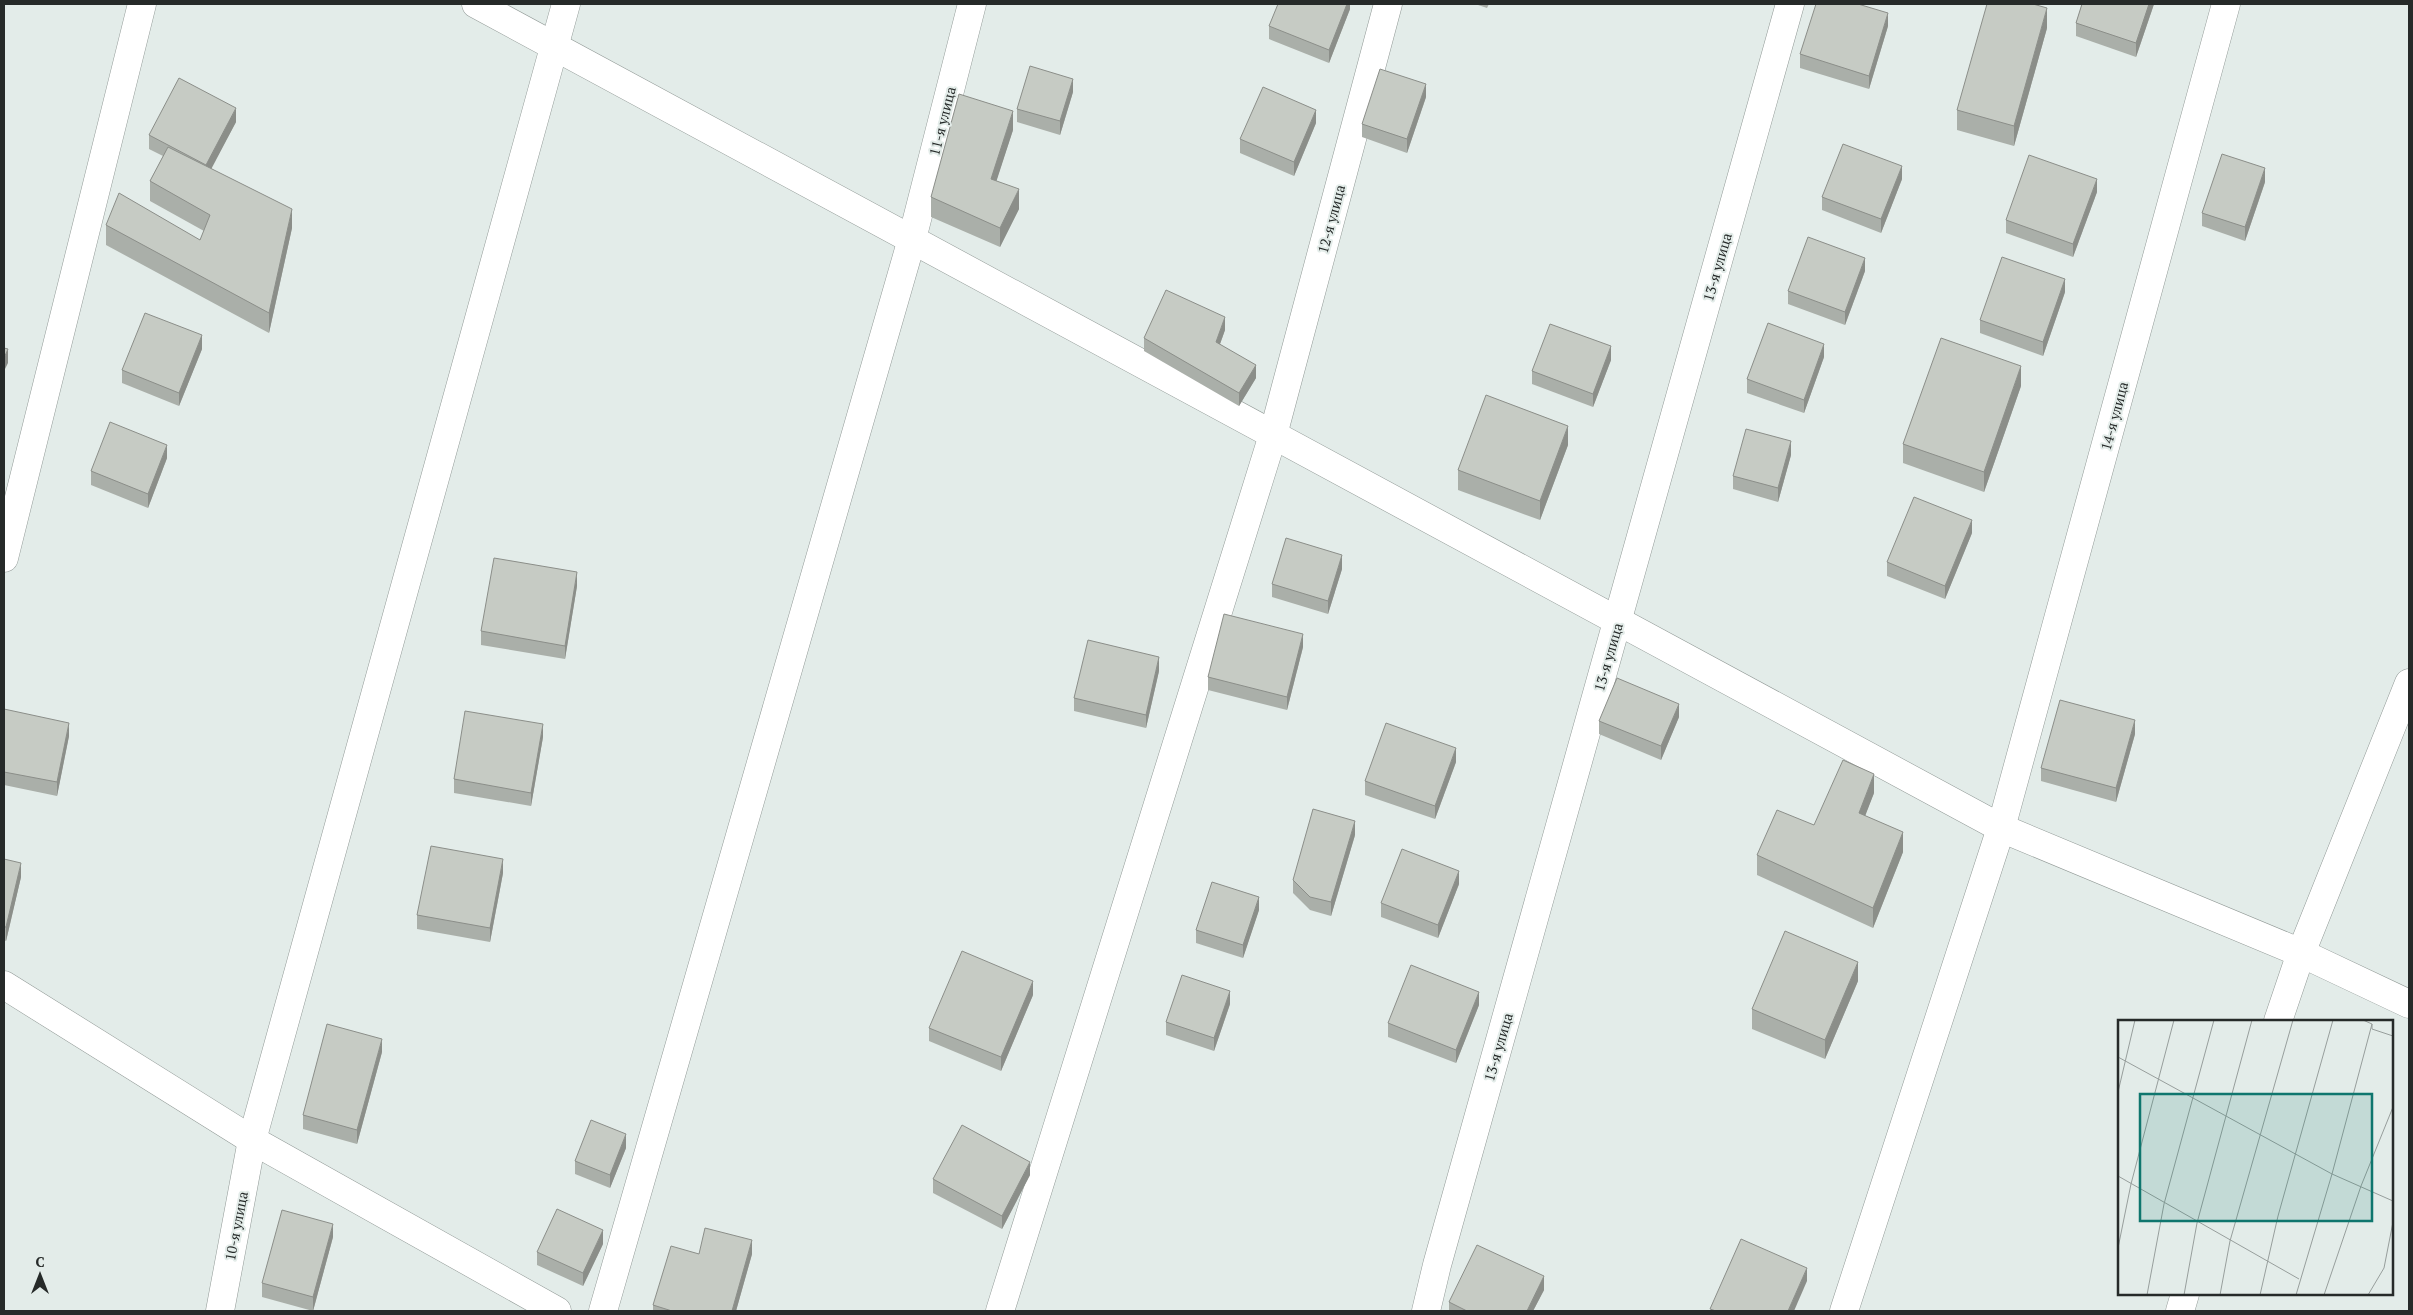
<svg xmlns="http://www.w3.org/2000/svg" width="2413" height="1315" font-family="'PT Serif',serif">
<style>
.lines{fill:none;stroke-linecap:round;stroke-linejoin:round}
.street-casing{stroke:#929a97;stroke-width:29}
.street{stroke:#fff;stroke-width:28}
.wall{fill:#aaafa9}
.shaded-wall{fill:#8b8e89}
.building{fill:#c6cbc4;stroke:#8b8e89}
.labels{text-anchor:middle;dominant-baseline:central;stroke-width:4;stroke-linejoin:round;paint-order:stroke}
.street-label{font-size:14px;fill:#262a29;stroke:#e3ece9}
.inset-road{fill:none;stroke:#979e9c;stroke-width:1}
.view{fill:#0f766e;fill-opacity:0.15;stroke:#0f766e;stroke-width:2.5}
.inset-edge{fill:none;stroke:#262a29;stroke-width:2.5}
</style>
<rect width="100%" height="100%" fill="#e3ece9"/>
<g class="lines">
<g class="street-casing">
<g id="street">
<path d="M476,4L2001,828L2301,953L2409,1004"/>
<path d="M4,558L142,4"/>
<path d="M4,985L252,1140L557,1311"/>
<path d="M2278,1021L2301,953L2409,683"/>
<path d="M220,1311L252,1140L566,4"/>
<path d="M603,1311L912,239L972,4"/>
<path d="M1000,1311L1273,435L1388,4"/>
<path d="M1426,1311L1437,1265L1790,4"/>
<path d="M1844,1311L2001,828L2226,4"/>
<path d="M2180,1311L2185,1294"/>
</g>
</g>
<use href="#street" class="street"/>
</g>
<g class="wall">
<path d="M1350,4V9L1329,63L1269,39V26Z"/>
<path d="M1475,4H1489L1487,8Z"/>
<path d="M2082,4H2154L2136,57L2076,36V23Z"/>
<path d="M1888,26L1869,89L1800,68V54Z"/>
<path d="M2047,28L2014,146L1957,130V110Z"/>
<path d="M1073,92L1060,135L1017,122V109Z"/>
<path d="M1426,97L1407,153L1362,137V124Z"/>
<path d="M236,122L211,168L292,228L269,333L106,245V225L200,240L204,231L150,201V181L163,156L149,149V135Z"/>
<path d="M1316,123L1294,176L1240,153V139Z"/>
<path d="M1013,130L996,181L1019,209L1000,247L931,217V197Z"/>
<path d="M1902,179L1881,233L1822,210V197Z"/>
<path d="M2265,182L2245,241L2202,226V213Z"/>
<path d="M2097,192L2073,257L2006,233V220Z"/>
<path d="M1865,271L1845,325L1788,304V291Z"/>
<path d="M2065,292L2043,356L1980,333V320Z"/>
<path d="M1225,330L1220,344L1256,378L1239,406L1144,351V338Z"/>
<path d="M202,349L179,406L122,383V370Z"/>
<path d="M1824,357L1804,413L1747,393V379Z"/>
<path d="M1611,360L1593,407L1532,384V371Z"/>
<path d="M2021,386L1984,492L1903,463V444Z"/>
<path d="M1568,445L1540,520L1458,490V470Z"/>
<path d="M1791,455L1778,502L1733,489V476Z"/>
<path d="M167,458L148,508L91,485V471Z"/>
<path d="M1972,533L1945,599L1887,576V562Z"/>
<path d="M1342,569L1328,614L1272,597V584Z"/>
<path d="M577,586L565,659L481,645V631Z"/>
<path d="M1303,647L1287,710L1208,690V677Z"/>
<path d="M1159,671L1146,728L1074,711V698Z"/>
<path d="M4,709L69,736L57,796L4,785Z"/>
<path d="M1679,717L1661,760L1599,734V721Z"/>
<path d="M2135,734L2116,802L2041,781V768Z"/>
<path d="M543,737L531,806L454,793V779Z"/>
<path d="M1456,762L1435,819L1365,795V781Z"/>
<path d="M1874,793L1865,815L1903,852L1873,928L1757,875V855Z"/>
<path d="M1355,835L1331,916L1310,910L1293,893V880Z"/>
<path d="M4,859L21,877L6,941L4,940Z"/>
<path d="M503,873L490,942L417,929V915Z"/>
<path d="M1459,884L1438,938L1381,917V903Z"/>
<path d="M1259,910L1243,958L1196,943V930Z"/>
<path d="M1858,981L1825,1059L1752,1029V1009Z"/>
<path d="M1033,995L1001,1071L929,1041V1028Z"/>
<path d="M1230,1004L1214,1051L1166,1035V1022Z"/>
<path d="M1479,1005L1456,1063L1388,1037V1023Z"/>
<path d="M382,1052L357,1144L303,1129V1115Z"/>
<path d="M626,1148L610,1188L575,1174V1161Z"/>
<path d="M1030,1175L1002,1229L933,1193V1179Z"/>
<path d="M333,1237L313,1311L262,1297V1283Z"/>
<path d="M603,1244L583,1286L537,1265V1252Z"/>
<path d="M699,1254H752L736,1311H653V1305Z"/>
<path d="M1544,1290L1533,1311H1449V1302Z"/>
</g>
<g class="shaded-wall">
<path d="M1347,4H1350V9L1329,63V50Z"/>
<path d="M2149,4H2154L2136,57V43Z"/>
<path d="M2047,8V28L2014,146V126Z"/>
<path d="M1888,13V26L1869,89V76Z"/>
<path d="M1073,79V92L1060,135V121Z"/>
<path d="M1426,84V97L1407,153V139Z"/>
<path d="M236,108V122L206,179V165Z"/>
<path d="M1316,110V123L1294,176V162Z"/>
<path d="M1013,111V130L991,198V179Z"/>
<path d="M1902,166V179L1881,233V219Z"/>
<path d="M2265,168V182L2245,241V227Z"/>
<path d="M2097,179V192L2073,257V244Z"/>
<path d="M1019,189V209L1000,247V228Z"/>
<path d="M292,209V228L269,333V313Z"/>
<path d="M1865,258V271L1845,325V312Z"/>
<path d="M2065,279V292L2043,356V342Z"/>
<path d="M1225,317V330L1216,355V342Z"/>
<path d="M202,335V349L179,406V393Z"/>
<path d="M1824,344V357L1804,413V400Z"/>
<path d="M1611,346V360L1593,407V394Z"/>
<path d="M8,349V363L4,371V358Z"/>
<path d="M1256,365V378L1239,406V393Z"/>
<path d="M2021,366V386L1984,492V472Z"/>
<path d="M1568,426V445L1540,520V501Z"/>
<path d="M1791,441V455L1778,502V488Z"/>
<path d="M167,445V458L148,508V494Z"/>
<path d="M1972,520V533L1945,599V586Z"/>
<path d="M1342,555V569L1328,614V601Z"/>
<path d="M577,572V586L565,659V646Z"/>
<path d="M1303,634V647L1287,710V697Z"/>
<path d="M1159,657V671L1146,728V715Z"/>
<path d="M1679,704V717L1661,760V746Z"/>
<path d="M2135,720V734L2116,802V788Z"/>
<path d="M69,723V736L57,796V782Z"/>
<path d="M543,724V737L531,806V793Z"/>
<path d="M1456,748V762L1435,819V806Z"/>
<path d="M1874,774V793L1859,832V813Z"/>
<path d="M1355,821V835L1331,916V902Z"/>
<path d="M1903,832V852L1873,928V908Z"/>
<path d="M503,859V873L490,942V928Z"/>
<path d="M21,863V877L6,941V927Z"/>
<path d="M1459,871V884L1438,938V925Z"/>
<path d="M1259,897V910L1243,958V945Z"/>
<path d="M1858,962V981L1825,1059V1040Z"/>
<path d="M1033,981V995L1001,1071V1057Z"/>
<path d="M1230,991V1004L1214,1051V1038Z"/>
<path d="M1479,992V1005L1456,1063V1050Z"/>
<path d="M382,1039V1052L357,1144V1130Z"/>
<path d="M626,1134V1148L610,1188V1175Z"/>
<path d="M1030,1162V1175L1002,1229V1216Z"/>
<path d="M333,1224V1237L313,1311V1297Z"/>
<path d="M603,1230V1244L583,1286V1273Z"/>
<path d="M752,1240V1254L736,1311H732Z"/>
<path d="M1807,1268V1281L1794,1311H1788Z"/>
<path d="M1544,1276V1290L1533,1311H1527Z"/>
</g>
<g class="building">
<path d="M1278,4H1347L1329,50L1269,26Z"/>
<path d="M1816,4H1858L1888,13L1869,76L1800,54Z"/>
<path d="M1987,4H2033L2047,8L2014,126L1957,110Z"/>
<path d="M2082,4H2149L2136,43L2076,23Z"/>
<path d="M1030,66L1073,79L1060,121L1017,109Z"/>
<path d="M1380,69L1426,84L1407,139L1362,124Z"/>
<path d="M179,78L236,108L206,165L149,135Z"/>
<path d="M1263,87L1316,110L1294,162L1240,139Z"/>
<path d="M959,94L1013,111L991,179L1019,189L1000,228L931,197Z"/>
<path d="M1843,144L1902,166L1881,219L1822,197Z"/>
<path d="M168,147L292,209L269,313L106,225L119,193L200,240L210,215L150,181Z"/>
<path d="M2222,154L2265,168L2245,227L2202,213Z"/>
<path d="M2029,155L2097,179L2073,244L2006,220Z"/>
<path d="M1808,237L1865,258L1845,312L1788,291Z"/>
<path d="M2002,257L2065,279L2043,342L1980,320Z"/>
<path d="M1166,290L1225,317L1216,342L1256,365L1239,393L1144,338Z"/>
<path d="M145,313L202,335L179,393L122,370Z"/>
<path d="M1768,323L1824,344L1804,400L1747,379Z"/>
<path d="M1550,324L1611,346L1593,394L1532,371Z"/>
<path d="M1941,338L2021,366L1984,472L1903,444Z"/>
<path d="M4,348L8,349L4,358Z"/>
<path d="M1486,395L1568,426L1540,501L1458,470Z"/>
<path d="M110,422L167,445L148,494L91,471Z"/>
<path d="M1746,429L1791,441L1778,488L1733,476Z"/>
<path d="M1914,497L1972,520L1945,586L1887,562Z"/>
<path d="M1286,538L1342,555L1328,601L1272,584Z"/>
<path d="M494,558L577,572L565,646L481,631Z"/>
<path d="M1224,614L1303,634L1287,697L1208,677Z"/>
<path d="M1088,640L1159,657L1146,715L1074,698Z"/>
<path d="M1617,678L1679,704L1661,746L1599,721Z"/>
<path d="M2060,700L2135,720L2116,788L2041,768Z"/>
<path d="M4,709L69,723L57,782L4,772Z"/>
<path d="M465,711L543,724L531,793L454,779Z"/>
<path d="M1386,723L1456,748L1435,806L1365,781Z"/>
<path d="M1843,760L1874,774L1859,813L1903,832L1873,908L1757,855L1777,810L1814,825Z"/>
<path d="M1313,809L1355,821L1331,902L1310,897L1293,880Z"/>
<path d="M431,846L503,859L490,928L417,915Z"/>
<path d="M1402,849L1459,871L1438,925L1381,903Z"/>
<path d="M4,859L21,863L6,927H4Z"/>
<path d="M1212,882L1259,897L1243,945L1196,930Z"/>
<path d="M1785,931L1858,962L1825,1040L1752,1009Z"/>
<path d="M962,951L1033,981L1001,1057L929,1028Z"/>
<path d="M1411,965L1479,992L1456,1050L1388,1023Z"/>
<path d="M1182,975L1230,991L1214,1038L1166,1022Z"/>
<path d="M327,1024L382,1039L357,1130L303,1115Z"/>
<path d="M591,1120L626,1134L610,1175L575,1161Z"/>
<path d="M962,1125L1030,1162L1002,1216L933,1179Z"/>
<path d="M557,1209L603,1230L583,1273L537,1252Z"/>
<path d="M282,1210L333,1224L313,1297L262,1283Z"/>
<path d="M705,1228L752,1240L732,1311H672L653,1305L671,1246L699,1254Z"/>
<path d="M1741,1239L1807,1268L1788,1311H1716L1710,1309Z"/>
<path d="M1477,1245L1544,1276L1527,1311H1467L1449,1302Z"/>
</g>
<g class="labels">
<g class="street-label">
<text transform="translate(942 121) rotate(-76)">11-я улица</text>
<text transform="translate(1331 219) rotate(-75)">12-я улица</text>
<text transform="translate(1717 267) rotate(-74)">13-я улица</text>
<text transform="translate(2114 416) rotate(-75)">14-я улица</text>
<text transform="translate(1608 657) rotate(-74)">13-я улица</text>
<text transform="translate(1498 1047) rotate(-74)">13-я улица</text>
<text transform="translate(236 1226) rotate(-79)">10-я улица</text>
</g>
</g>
<g transform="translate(2118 1020)">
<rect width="275" height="275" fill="#e3ece9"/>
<path class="inset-road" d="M245,0L254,4V9L275,16M0,37L214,154L275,181M0,72L17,0M0,156L181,259M0,228L13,164L56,0M29,275L46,184L96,0M66,275L79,203L134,0M102,275L112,221L175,0M142,275L160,196L215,0M178,275L214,154L254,4M206,275L243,166L275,87M250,275L266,248L275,202"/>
<path class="view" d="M22,74H254V201H22Z"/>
<rect width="275" height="275" class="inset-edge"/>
</g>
<rect width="2413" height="1315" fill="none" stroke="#262a29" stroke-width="10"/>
<g transform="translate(40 1275)" stroke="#e3ece9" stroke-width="4" paint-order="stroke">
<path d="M0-4L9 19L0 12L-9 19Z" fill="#262a29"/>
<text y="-8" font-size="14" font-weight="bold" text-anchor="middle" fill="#262a29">С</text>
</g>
</svg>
